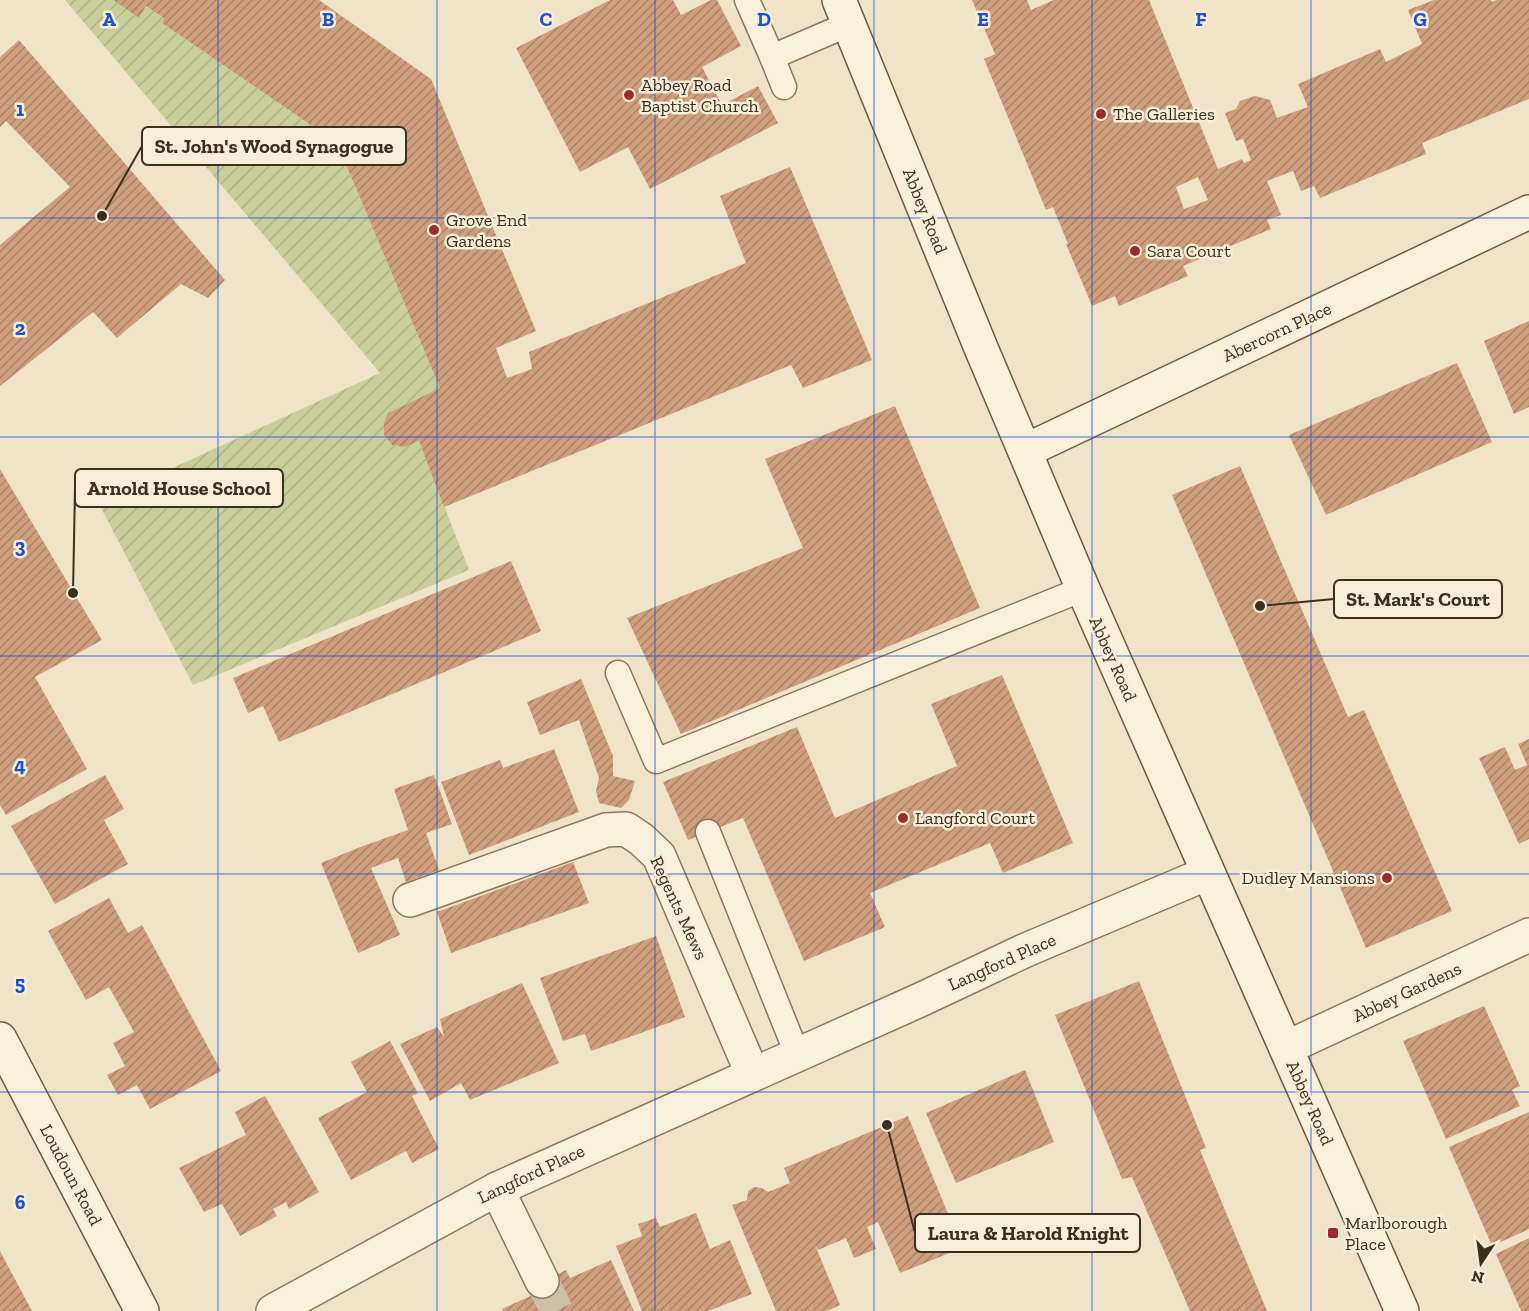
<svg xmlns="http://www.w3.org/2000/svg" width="1529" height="1311" font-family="'Zilla Slab',serif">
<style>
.garden{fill:url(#garden-furrows)}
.building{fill:url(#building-hatch);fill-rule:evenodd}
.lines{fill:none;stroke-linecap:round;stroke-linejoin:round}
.street-tunnel{stroke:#ccc0a6;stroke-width:33;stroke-dasharray:33 16;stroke-linecap:butt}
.lane-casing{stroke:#8d765c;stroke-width:27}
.street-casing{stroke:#8d765c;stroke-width:36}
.secondary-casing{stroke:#6f573f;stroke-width:36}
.lane{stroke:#faf1dc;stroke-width:24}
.street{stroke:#faf1dc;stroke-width:33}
.secondary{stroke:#faf1dc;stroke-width:33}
.grid{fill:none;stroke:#1d4ed8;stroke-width:1.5;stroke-opacity:0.55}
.poi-dot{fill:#9e2a2b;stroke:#f7eed8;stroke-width:2}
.labels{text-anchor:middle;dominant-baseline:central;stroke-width:5;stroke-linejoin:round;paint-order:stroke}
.poi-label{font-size:18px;fill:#3d2e20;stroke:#f7eed8;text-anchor:start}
.street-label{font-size:18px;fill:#3d2e20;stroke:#f7eed8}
.grid-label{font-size:20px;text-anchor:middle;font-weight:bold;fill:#1d4ed8;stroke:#f7eed8;stroke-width:5;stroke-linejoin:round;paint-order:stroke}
.leader{fill:none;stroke:#3d2e20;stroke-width:2}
.callout-dot{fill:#3d2e20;stroke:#f7eed8;stroke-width:2}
.callout{fill:#f7eed8;stroke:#3d2e20;stroke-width:2}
.callout-label{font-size:20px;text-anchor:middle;font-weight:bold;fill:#3d2e20}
</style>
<defs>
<pattern id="garden-furrows" width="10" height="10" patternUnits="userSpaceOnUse" patternTransform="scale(1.5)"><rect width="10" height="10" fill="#c9cf9b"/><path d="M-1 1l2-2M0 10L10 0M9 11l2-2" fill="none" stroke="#aeb285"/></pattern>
<pattern id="building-hatch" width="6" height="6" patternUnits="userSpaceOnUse" patternTransform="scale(1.5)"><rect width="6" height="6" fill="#cf9f7d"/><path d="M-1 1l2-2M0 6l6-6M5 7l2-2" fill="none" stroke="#a98266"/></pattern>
</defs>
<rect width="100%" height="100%" fill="#f0e4c8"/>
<path class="garden" d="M65,0H113L139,18L146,6L164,18L162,23L337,143L440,388L388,413L384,435L392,445L405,447L419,441L469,570L193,685L98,502L380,373Z"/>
<g class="building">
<path d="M113,0H319L431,79L536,331L496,348L507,378L532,369L529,352L746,263L720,196L790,167L872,360L803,388L791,365L444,507L419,441L405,447L392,445L384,435V423L388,413L440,388L337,143L162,23L164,18L146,6L139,18Z"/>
<path d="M610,0H673L681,15L711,0H717L741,46L702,67L722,105L758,86L778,123L650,189L628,147L580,172L516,48Z"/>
<path d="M972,0H1027L1031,10L1054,0H1149L1218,169L1242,159L1244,163L1251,160L1243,139L1236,141L1225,113L1236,109L1240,101L1255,96L1270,100L1277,118L1308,107L1298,84L1380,49L1386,62L1422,44L1408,10L1434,0H1491L1492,2L1496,0H1529V99L1422,143L1426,154L1320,198L1314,186L1301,191L1293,171L1267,181L1281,215L1267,220L1271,229L1183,266L1188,276L1119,306L1115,296L1092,306L1066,244H1068L1053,207L1046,210L984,59L995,54ZM1198,177L1208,200L1184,209L1176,187Z"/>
<path d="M19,40L225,280L208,298L181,284L117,338L93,312L0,386V245L70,187L6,121L0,127V57Z"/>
<path d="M1529,321V407L1514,414L1484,341Z"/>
<path d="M1457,363L1492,442L1326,515L1289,435Z"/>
<path d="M895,406L980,608L681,734L627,618L803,548L765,459Z"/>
<path d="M1240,466L1348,717L1364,710L1452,911L1366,948L1172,495Z"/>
<path d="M0,469L102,640L35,677L87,769L6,815L0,805Z"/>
<path d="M511,561L541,631L279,742L263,706L248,713L233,678Z"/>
<path d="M1002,675L1073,843L1003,873L990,843L870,893L885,927L804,961L743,818L688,840L663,782L797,727L835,818L957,766L931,704Z"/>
<path d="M581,679L613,756V776L635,781L629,800L621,808L599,803L596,791L599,778L579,720L540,735L527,702Z"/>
<path d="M1529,739V839L1519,844L1479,758L1505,747L1515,770L1527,765L1518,744Z"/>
<path d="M554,749L579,812L469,855L441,782L500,760L503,768Z"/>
<path d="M105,775L124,809L104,820L128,864L55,904L11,826Z"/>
<path d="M434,775L452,824L426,833L439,870L406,882L398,858L371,868L400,935L358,953L321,863L363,846L408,830L394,789Z"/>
<path d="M573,862L589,903L451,953L437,912Z"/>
<path d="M109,898L128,933L142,925L221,1071L150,1109L137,1085L118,1095L107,1075L125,1066L113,1043L134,1032L109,987L86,1000L48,931Z"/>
<path d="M656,936L685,1017L591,1051L585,1034L563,1041L540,978Z"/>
<path d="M1139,981L1206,1148L1200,1150L1267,1311H1190L1132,1177L1122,1179L1055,1015Z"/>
<path d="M522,983L559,1063L470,1100L461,1083L430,1101L400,1044L437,1027L444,1037L440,1019Z"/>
<path d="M1484,1006L1520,1086L1512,1090L1520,1106L1446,1139L1403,1041Z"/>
<path d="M390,1041L418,1093L412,1096L439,1149L412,1163L406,1151L351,1180L318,1118L367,1092L351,1062Z"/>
<path d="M1025,1070L1054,1142L956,1183L926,1113Z"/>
<path d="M265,1096L319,1192L289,1209L286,1202L273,1209L277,1216L240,1236L222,1204L204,1212L179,1168L246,1135L235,1112Z"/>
<path d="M1529,1112V1229L1492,1246L1449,1147Z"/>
<path d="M908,1116L962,1248L900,1273L878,1222L867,1227L876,1249L854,1258L846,1238L818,1250L815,1245L840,1305L827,1311H776L732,1205L747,1200L748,1191L754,1187L762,1188L768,1192L790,1183L784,1168Z"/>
<path d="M696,1213L710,1249L730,1240L752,1294L708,1311H642L616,1246L642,1236L638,1224L656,1218L660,1227Z"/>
<path d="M1529,1238V1311H1521L1496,1254Z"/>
<path d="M0,1251L32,1311H0Z"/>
<path d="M611,1260L634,1311H503L502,1309L539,1292L537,1284L566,1270L570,1278Z"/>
</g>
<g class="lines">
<path class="street-tunnel" d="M542,1281L557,1311"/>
<g class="lane-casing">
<g id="lane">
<path d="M747,0L772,57L849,24"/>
<path d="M772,57L784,87"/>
<path d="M618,673L656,761L1083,589"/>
<path d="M708,832L797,1054"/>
</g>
</g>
<g class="street-casing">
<g id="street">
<path d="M410,900L606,830L626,829L641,839L659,856L752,1073"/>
<path d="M1286,1048L1529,935"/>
<path d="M497,1189L542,1281"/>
<path d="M273,1311L497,1189L920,1000L1026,950L1208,873"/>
</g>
</g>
<g class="secondary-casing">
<g id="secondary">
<path d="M839,0L981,348L1083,589L1402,1311"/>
<path d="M1025,451L1529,212"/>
<path d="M0,1039L142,1311"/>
</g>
</g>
<use href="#lane" class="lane"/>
<use href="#street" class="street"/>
<use href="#secondary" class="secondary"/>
</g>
<path class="grid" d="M218,0V1311M437,0V1311M655,0V1311M874,0V1311M1092,0V1311M1311,0V1311M0,218H1529M0,437H1529M0,656H1529M0,874H1529M0,1092H1529"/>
<g class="poi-dot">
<circle cx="629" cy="95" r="6"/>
<circle cx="1101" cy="114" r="6"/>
<circle cx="434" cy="230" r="6"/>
<circle cx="1135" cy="251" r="6"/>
<circle cx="903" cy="818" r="6"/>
<circle cx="1387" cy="878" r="6"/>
<rect x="1327" y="1227" width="12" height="12" rx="3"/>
</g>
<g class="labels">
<g class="poi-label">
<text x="641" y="85">Abbey Road<tspan x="641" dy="21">Baptist Church</tspan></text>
<text x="1113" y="114">The Galleries</text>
<text x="446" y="220">Grove End<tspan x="446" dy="21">Gardens</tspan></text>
<text x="1147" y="251">Sara Court</text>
<text x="915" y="818">Langford Court</text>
<text x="1375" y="878" text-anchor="end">Dudley Mansions</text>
<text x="1345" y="1223">Marlborough<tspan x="1345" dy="21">Place</tspan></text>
</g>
<g class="street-label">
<text transform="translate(925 211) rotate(68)">Abbey Road</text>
<text transform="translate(1277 332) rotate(-25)">Abercorn Place</text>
<text transform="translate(1113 659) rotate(66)">Abbey Road</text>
<text transform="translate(679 908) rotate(65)">Regents Mews</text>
<text transform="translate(1002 962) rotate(-24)">Langford Place</text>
<text transform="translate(1407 992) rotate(-25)">Abbey Gardens</text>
<text transform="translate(1310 1103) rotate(66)">Abbey Road</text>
<text transform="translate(531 1174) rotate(-25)">Langford Place</text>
<text transform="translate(71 1175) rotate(62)">Loudoun Road</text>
</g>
</g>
<g class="grid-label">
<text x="109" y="26">A</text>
<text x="328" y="26">B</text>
<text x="546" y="26">C</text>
<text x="764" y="26">D</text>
<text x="983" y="26">E</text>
<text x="1201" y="26">F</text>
<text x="1420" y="26">G</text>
<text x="20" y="116">1</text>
<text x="20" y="335">2</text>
<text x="20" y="553">3</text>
<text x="20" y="772">4</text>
<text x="20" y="990">5</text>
<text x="20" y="1209">6</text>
</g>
<path class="leader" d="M102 216L142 146M73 593L75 488M1260 606L1334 599M887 1125L915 1233"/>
<g class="callout-dot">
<circle cx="102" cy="216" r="6"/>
<circle cx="73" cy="593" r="6"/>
<circle cx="1260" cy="606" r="6"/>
<circle cx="887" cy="1125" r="6"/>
</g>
<g class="callout">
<rect x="142" y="127" width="264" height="38" rx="6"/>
<rect x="75" y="469" width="208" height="38" rx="6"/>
<rect x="1334" y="580" width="168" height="38" rx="6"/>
<rect x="915" y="1214" width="225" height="38" rx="6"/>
</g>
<g class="callout-label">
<text x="274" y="153">St. John's Wood Synagogue</text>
<text x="179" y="495">Arnold House School</text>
<text x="1418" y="606">St. Mark's Court</text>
<text x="1028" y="1240">Laura &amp; Harold Knight</text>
</g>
<g transform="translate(1481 1263) rotate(193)" stroke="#f7eed8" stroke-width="4.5" paint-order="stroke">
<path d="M0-4.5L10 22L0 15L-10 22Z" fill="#3d2e20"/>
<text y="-9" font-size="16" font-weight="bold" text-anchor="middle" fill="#3d2e20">N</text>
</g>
</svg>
